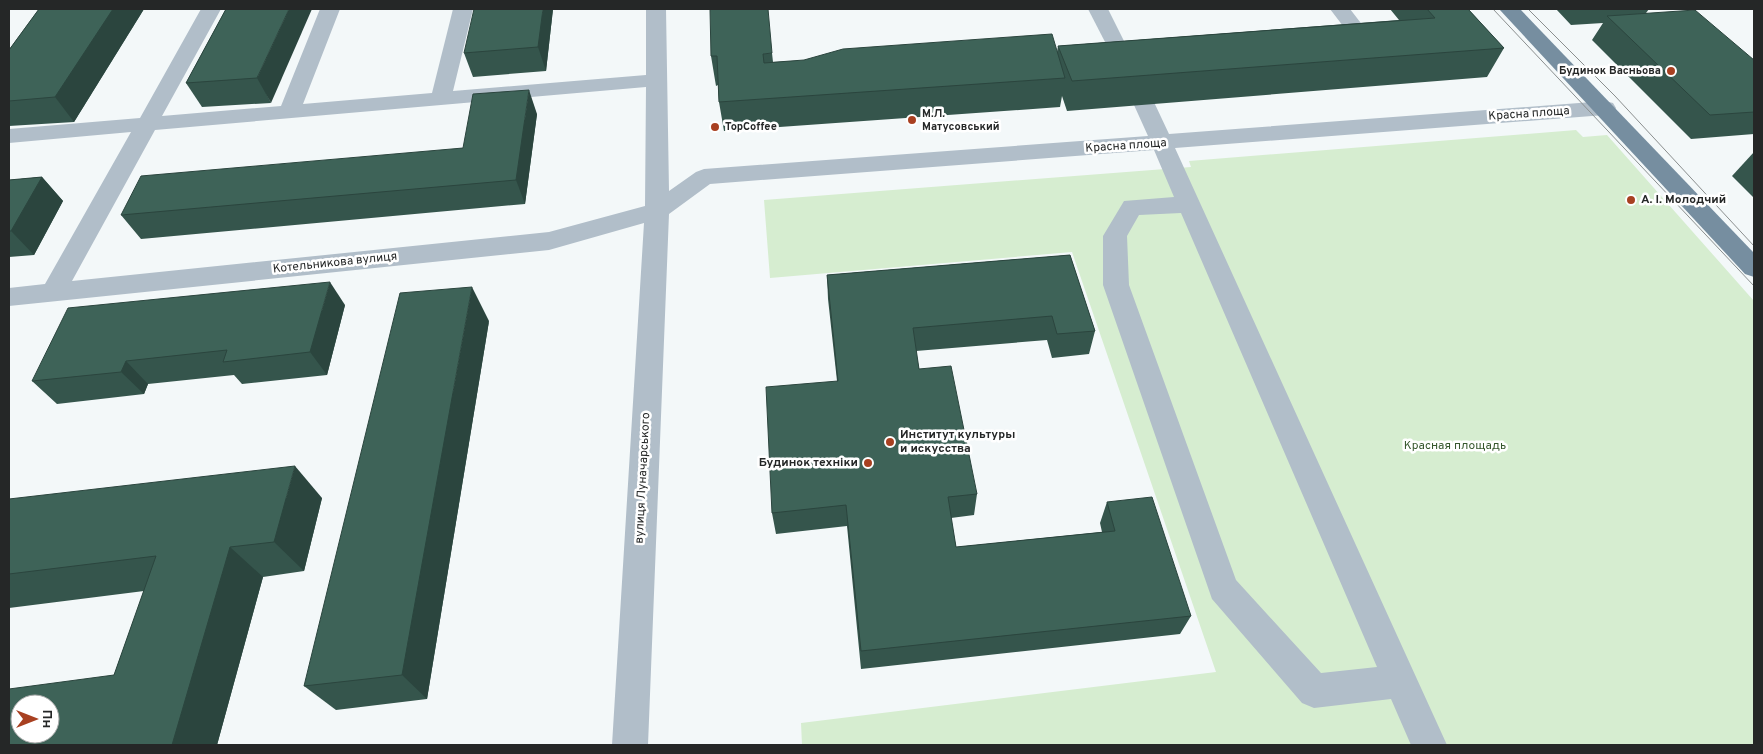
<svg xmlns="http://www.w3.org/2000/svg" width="1763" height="754" font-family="Overpass,sans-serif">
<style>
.green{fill:#d6edd0}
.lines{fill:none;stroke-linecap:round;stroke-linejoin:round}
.minor{fill:#b1bec9;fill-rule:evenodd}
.major{fill:#768ea0;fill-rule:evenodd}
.tram{stroke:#8b8f8f;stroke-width:1}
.wall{fill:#35554c}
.shaded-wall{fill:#2b453e}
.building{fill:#3e6358;stroke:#2b453e;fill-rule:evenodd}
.poi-dot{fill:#a84021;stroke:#fff;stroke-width:2}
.labels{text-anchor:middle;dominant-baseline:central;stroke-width:5;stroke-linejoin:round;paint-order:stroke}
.far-poi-label{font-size:11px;font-weight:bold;fill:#252727;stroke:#fff;text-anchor:start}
.street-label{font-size:12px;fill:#252727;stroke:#fff}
.poi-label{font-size:12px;font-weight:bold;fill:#252727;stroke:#fff;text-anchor:start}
.park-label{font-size:12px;fill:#37582e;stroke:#fff}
</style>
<rect width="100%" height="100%" fill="#f3f8f9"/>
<path class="green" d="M1576,130L1583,137L1607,135L1754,301V745H802L801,723L1216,672L1072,252L770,278L764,200L1191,167L1189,161Z"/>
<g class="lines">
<g class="minor">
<path d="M201,9H221L162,116L281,106L320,9H340L303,104L432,93L453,9H473L453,91L646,75V9H666L669,191L696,172L704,169L1148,136L1134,105L1137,100L1145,98L1153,100L1169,134L1605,101L1613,103L1616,108L1613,113L1605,115L1175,148L1447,745H1411L1391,699L1314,708L1302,703L1212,599L1103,285V236L1124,201L1174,197L1154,150L710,184L669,214L648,745H612L644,223L549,250L9,306V288L45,284L131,132L9,143V129L140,118ZM646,87L645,206L549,232L72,281L155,130ZM1181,213L1377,667L1321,673L1236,580L1129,285L1127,236L1139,215Z"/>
<path d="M1088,9H1108L1138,69L1135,73L1128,75L1121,73Z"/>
<path d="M1330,9H1350L1367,31L1364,35C1351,38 1335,40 1322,37L1319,33L1322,29L1343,26Z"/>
</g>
<path class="major" d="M1499,9H1520L1754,253V277L1745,274Z"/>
<g class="tram">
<path d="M1493,9L1754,286"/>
<path d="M1528,9L1615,96L1754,246"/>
</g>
</g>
<g class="wall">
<path d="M39,9H144L74,122L9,126V50Z"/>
<path d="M226,9L271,103L202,107L186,83Z"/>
<path d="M553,9L546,71L473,77L464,53Z"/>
<path d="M1390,9H1468L1504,48L1487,77L1067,111L1062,96L1060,107L724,131L719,102L718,85L716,86L711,56L772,53L773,62L1057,52L1058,46L1399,20Z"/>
<path d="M1556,9H1649L1646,13L1754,60V134L1691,139L1592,40L1603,23L1571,25Z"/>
<path d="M537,114L525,204L141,239L121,215L463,148Z"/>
<path d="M1754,152V198L1732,176Z"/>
<path d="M42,177L63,201L34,255L9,257V180Z"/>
<path d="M1070,255L1095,331L1089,354L1052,358L1047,340L916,351L919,369L977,494L974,515L951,518L956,547L1102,532L1100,523L1107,502L1191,616L1180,634L861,669L847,526L776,534L772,513L837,381L828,299L827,275Z"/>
<path d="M345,305L327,375L242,384L234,375L148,384L144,394L57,404L32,381Z"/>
<path d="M489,321L427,699L336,710L304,686Z"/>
<path d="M322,498L304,571L263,577L217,745H9L114,675L144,591L9,608V499Z"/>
</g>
<g class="shaded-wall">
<path d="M113,9H144L74,122L55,97Z"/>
<path d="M289,9H312L271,103L257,78Z"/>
<path d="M543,9H553L546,71L538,47Z"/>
<path d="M529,90L537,114L525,204L516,180Z"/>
<path d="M42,177L63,201L34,255L11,231Z"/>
<path d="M330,282L345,305L327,375L310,352Z"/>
<path d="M472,287L489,321L427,699L402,675Z"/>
<path d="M126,361L148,384L144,394L121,372Z"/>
<path d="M295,466L322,498L304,571L274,542Z"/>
<path d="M230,547L263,577L217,745H172Z"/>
</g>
<g class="building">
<path d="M39,9H113L55,97L9,101V50Z"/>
<path d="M226,9H289L257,78L186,83Z"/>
<path d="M474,9H543L538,47L464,53Z"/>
<path d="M710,9H768L772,53L763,54L764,63L804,60L843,49L1052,34L1065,78L719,102L717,56H711Z"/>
<path d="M1427,9H1468L1504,48L1072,81L1058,46L1435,18Z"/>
<path d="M1695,10L1754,60V112L1710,115L1607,16Z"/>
<path d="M529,90L516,180L121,215L141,176L463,148L473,94Z"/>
<path d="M42,177L11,231H9V180Z"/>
<path d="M1070,255L1095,331L1057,334L1052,316L913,328L919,369L951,366L977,494L948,497L956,547L1115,531L1107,502L1152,497L1191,616L861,651L846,505L772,513L766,387L838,381L827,275Z"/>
<path d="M330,282L310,352L223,362L227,350L126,361L121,372L32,381L68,308Z"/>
<path d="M472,287L402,675L304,686L400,293Z"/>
<path d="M295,466L274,542L230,547L172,745H9V689L114,675L156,556L9,574V499ZM20,704H50V734H20Z"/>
</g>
<g class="poi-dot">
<circle cx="1671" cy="71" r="5"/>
<circle cx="912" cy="120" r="5"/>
<circle cx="715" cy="127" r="5"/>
<circle cx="1631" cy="200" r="5"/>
<circle cx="890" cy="442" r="5"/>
<circle cx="868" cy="463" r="5"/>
</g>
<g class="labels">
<g class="far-poi-label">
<text x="1661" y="71" text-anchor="end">Будинок Васньова</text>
<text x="922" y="114">М.Л.<tspan x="922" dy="13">Матусовський</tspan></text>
<text x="725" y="127">TopCoffee</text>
</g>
<g class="street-label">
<text transform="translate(1529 114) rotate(-4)">Красна площа</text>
<text transform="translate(1126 146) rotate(-4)">Красна площа</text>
<text transform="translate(335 263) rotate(-6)">Котельникова вулиця</text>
<text transform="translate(643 478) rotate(-87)">вулиця Луначарського</text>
</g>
<g class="poi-label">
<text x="1641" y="200">А. І. Молодчий</text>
<text x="900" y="435">Институт культуры<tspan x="900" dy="14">и искусства</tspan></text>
<text x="858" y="463" text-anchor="end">Будинок техніки</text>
</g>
<g class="park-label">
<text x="1455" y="446">Красная площадь</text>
</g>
</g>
<rect width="1763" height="754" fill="none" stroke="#252727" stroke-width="20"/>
<g transform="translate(35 719) rotate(90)"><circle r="24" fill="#ffffff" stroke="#a8a9a9"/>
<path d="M0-4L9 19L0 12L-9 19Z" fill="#a84021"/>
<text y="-8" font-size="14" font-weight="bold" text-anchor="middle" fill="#252727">Пн</text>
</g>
</svg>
